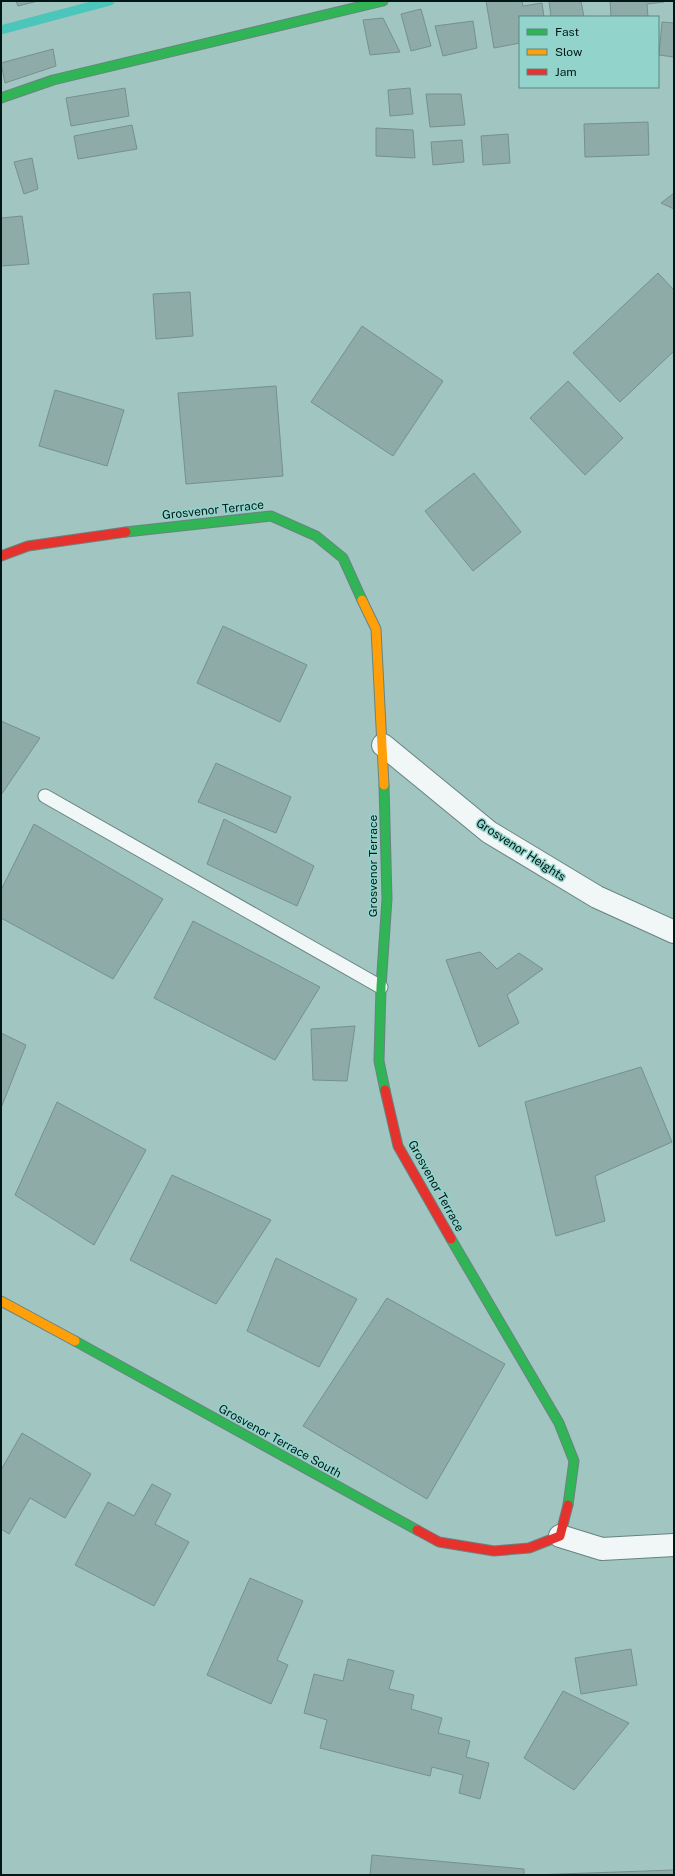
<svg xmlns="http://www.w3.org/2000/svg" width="675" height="1876" font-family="'Public Sans',sans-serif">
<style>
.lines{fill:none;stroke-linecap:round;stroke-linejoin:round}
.stream{stroke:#4cc5bb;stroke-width:9}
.building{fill:#8eaba8;stroke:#74918e}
.lane-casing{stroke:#678481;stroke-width:15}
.street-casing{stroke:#678481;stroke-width:24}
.fast-casing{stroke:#678481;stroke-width:11}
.slow-casing{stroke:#678481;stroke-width:11}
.jam-casing{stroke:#678481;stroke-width:11}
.lane{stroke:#f1f6f6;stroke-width:13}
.street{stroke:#f1f6f6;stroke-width:22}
.fast{stroke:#30b455;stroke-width:9}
.slow{stroke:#ff9f0a;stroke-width:9}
.jam{stroke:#e5322d;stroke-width:9}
.labels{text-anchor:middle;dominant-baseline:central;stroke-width:3;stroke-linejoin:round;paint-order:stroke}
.street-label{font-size:12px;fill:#001715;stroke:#92d4cc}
</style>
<rect width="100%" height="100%" fill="#a1c5c1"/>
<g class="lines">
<path class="stream" d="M1,30L110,1"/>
</g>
<g class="building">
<path d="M16,1H38L18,6Z"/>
<path d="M486,1H522L523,6L542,3L544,17H520V43L494,48Z"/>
<path d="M549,1H581L584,17H551Z"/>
<path d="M610,1H664V2L647,4L648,17H611Z"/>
<path d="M421,9L431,46L411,51L401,14Z"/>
<path d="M383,18L400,52L370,55L363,20Z"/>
<path d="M473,21L477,48L443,56L435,26Z"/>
<path d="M662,22L674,23V57L659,55Z"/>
<path d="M53,49L56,66L5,83L1,63Z"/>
<path d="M125,88L129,116L71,126L66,98Z"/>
<path d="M410,88L413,114L390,116L388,90Z"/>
<path d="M426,94H461L465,125L430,127Z"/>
<path d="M648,122L649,155L585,157L584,124Z"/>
<path d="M132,125L137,149L78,159L74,136Z"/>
<path d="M376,128L413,130L415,158L376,156Z"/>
<path d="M508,134L510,163L483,165L481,136Z"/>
<path d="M462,140L464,162L433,165L431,142Z"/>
<path d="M32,158L38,189L24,194L14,162Z"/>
<path d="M674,193V209L661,203Z"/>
<path d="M22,216L29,264L1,266V218Z"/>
<path d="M658,273L674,290V351L620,402L573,353Z"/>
<path d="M190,292L193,336L156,339L153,294Z"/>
<path d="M362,326L443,381L393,456L311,402Z"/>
<path d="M568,381L623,438L585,475L530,418Z"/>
<path d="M276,386L283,476L186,484L178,393Z"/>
<path d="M55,390L124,410L107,466L39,446Z"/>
<path d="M474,473L521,532L473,571L425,511Z"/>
<path d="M223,626L307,665L280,722L197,683Z"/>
<path d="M1,721L40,738L1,795Z"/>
<path d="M216,763L291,797L276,833L198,802Z"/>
<path d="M224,819L314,866L297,906L207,864Z"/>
<path d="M34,824L163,899L113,979L1,918V890Z"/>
<path d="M193,921L320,987L275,1060L154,998Z"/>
<path d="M480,952L497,969L519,953L543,969L507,995L519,1023L479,1047L446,960Z"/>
<path d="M355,1026L347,1081L313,1080L311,1029Z"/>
<path d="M1,1033L26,1045L1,1108Z"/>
<path d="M641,1067L672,1142L595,1176L605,1221L556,1236L525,1102Z"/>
<path d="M57,1102L146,1150L94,1245L15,1195Z"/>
<path d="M172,1175L271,1220L216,1304L130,1260Z"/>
<path d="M276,1258L357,1299L319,1367L247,1331Z"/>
<path d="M387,1298L505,1364L427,1499L303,1426Z"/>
<path d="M22,1433L91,1474L65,1518L30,1498L9,1534L1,1529V1470Z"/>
<path d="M152,1484L171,1494L155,1524L189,1542L154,1606L75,1565L108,1502L134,1516Z"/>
<path d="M250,1578L303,1601L277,1660L288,1665L271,1704L207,1675Z"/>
<path d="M631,1649L637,1685L581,1694L575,1658Z"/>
<path d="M348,1659L394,1671L389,1689L414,1695L411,1709L442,1718L438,1733L470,1741L466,1757L489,1763L480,1799L459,1793L463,1775L432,1767L430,1776L320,1748L327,1720L304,1713L314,1674L343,1681Z"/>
<path d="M563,1691L629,1723L574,1790L524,1758Z"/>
<path d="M372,1855L524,1869V1875H370Z"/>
<path d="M674,1870V1875H532Z"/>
</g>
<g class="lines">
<g class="lane-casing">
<path id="lane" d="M45,796L381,987"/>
</g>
<g class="street-casing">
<g id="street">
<path d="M383,745L489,832L597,897L674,932"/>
<path d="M560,1536L602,1549L674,1545"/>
</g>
</g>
<g class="fast-casing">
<g id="fast">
<path d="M1,98L53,80L383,1"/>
<path d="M126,532L271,516L316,536L343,558L362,600"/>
<path d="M384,785L387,899L381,987L379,1061L385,1090"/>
<path d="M451,1239L559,1423L574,1461L568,1505"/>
<path d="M75,1341L417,1530"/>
</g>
</g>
<g class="slow-casing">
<g id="slow">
<path d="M362,600L376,629L384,785"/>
<path d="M1,1301L75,1341"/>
</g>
</g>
<g class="jam-casing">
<g id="jam">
<path d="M1,556L28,546L126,532"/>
<path d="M385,1090L398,1146L451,1239"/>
<path d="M417,1530L439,1542L494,1551L529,1548L560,1536L568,1505"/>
</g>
</g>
<use href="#lane" class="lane"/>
<use href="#street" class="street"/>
<use href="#fast" class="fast"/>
<use href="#slow" class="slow"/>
<use href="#jam" class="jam"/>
</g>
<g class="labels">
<g class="street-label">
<text transform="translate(213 510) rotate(-6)">Grosvenor Terrace</text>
<text transform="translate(521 850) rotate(33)">Grosvenor Heights</text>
<text transform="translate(373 866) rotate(-90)">Grosvenor Terrace</text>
<text transform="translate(436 1186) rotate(61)">Grosvenor Terrace</text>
<text transform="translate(280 1441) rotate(29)">Grosvenor Terrace South</text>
</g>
</g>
<rect width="675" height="1876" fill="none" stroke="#001715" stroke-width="4"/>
<rect x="519" y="16" width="140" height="72" fill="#92d4cc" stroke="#588883"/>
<rect x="527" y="29" width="20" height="6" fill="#30b455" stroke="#588883"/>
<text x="555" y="36" font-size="12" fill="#001715">Fast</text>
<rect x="527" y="49" width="20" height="6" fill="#ff9f0a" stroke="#588883"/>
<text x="555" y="56" font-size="12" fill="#001715">Slow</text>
<rect x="527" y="69" width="20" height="6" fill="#e5322d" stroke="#588883"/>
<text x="555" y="76" font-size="12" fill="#001715">Jam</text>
</svg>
